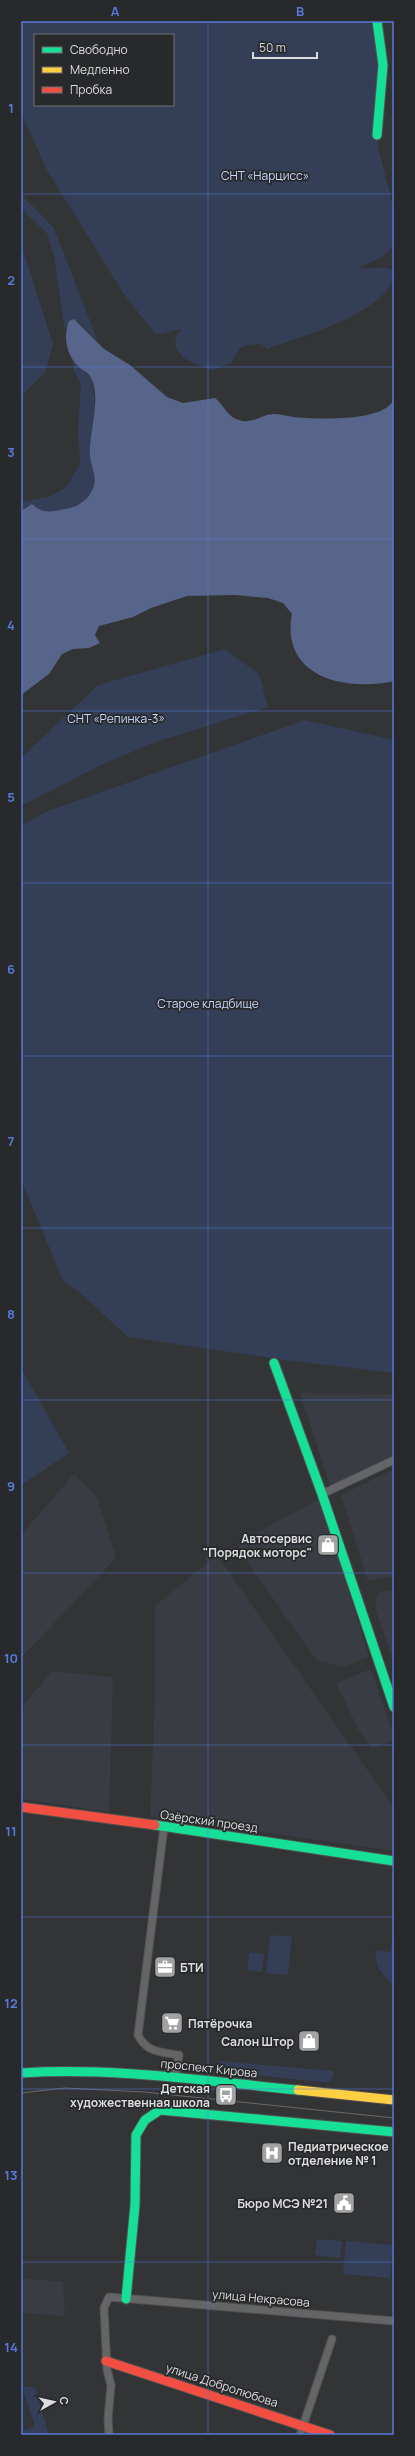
<svg xmlns="http://www.w3.org/2000/svg" width="415" height="2456" font-family="Manrope,sans-serif">
<style>
.built{fill:#393c43}
.green{fill:#343e56;fill-rule:evenodd}
.water{fill:#57658b}
.lines{fill:none;stroke-linecap:round;stroke-linejoin:round}
.street-casing{stroke:#525253;stroke-width:9}
.fast-casing{stroke:#525253;stroke-width:11}
.slow-casing{stroke:#525253;stroke-width:11}
.jam-casing{stroke:#525253;stroke-width:11}
.street{stroke:#646566;stroke-width:7}
.fast{stroke:#16e098;stroke-width:9}
.slow{stroke:#ffcf43;stroke-width:9}
.jam{stroke:#f24e42;stroke-width:9}
.tram{stroke:#6a6a6b;stroke-width:1}
.grid{fill:none;stroke:#5679da;stroke-width:1;stroke-opacity:0.55}
.labels{text-anchor:middle;dominant-baseline:central;stroke-width:3.5;stroke-linejoin:round;paint-order:stroke}
.park-label{font-size:12px;fill:#c6d6fe;stroke:#28292b}
.poi-label{font-size:12px;font-weight:bold;fill:#dcddde;stroke:#28292b;text-anchor:end}
.street-label{font-size:12px;fill:#dcddde;stroke:#28292b}
.neatline{fill:none;stroke:#5679da;stroke-width:1.5}
.grid-label{font-size:13px;text-anchor:middle;font-weight:bold;fill:#5679da}
</style>
<rect width="100%" height="100%" fill="#333435"/>
<g class="built">
<path d="M300,1393L394,1394V1459L331,1489Z"/>
<path d="M394,1469V1576L368,1581L341,1495Z"/>
<path d="M74,1474L97,1497L116,1558L21,1658V1535Z"/>
<path d="M317,1500L328,1523L369,1657L343,1667L316,1660L239,1550L240,1542Z"/>
<path d="M217,1555L394,1808V1851L150,1816L155,1698V1606Z"/>
<path d="M394,1590V1663L375,1608L377,1593Z"/>
<path d="M371,1669L394,1737V1740L372,1748L358,1729L336,1683Z"/>
<path d="M52,1671L113,1677L109,1812L21,1799V1708Z"/>
<path d="M21,2278L63,2282L65,2316L21,2313Z"/>
</g>
<g class="green">
<path d="M21,21H377C387,59 373,97 377,136C379,164 401,215 394,241C390,257 372,261 359,267C370,270 384,265 394,271C394,312 299,337 267,349L261,344L247,345L240,348L231,363L212,371L183,358L175,346L176,336L182,329L156,335L123,293L47,170L21,113ZM35,35H173V105H35Z"/>
<path d="M21,194L54,228L98,342L78,321L66,327L65,332L54,256L47,233L21,209Z"/>
<path d="M21,244L53,344L45,373L21,396Z"/>
<path d="M72,358L91,378L94,396L95,407L91,461L96,473L91,494L82,502L68,509L45,513L39,511L32,504L21,511V502L49,497L66,487L80,464L78,429L81,384L74,371Z"/>
<path d="M225,649L259,674L268,707L153,743L99,766L21,806V758L98,685Z"/>
<path d="M305,720L394,740V1373L285,1360L128,1337L78,1291L63,1281L21,1179V826L45,812Z"/>
<path d="M21,1368L69,1453L21,1485Z"/>
<path d="M394,1933V1985C382,1975 374,1966 376,1950L390,1952Z"/>
<path d="M270,1935L292,1937L288,1975L266,1973Z"/>
<path d="M249,1952L264,1954L262,1972L247,1970Z"/>
<path d="M220,2061L333,2071L334,2074L329,2083L229,2072L220,2068Z"/>
<path d="M317,2239L342,2241L340,2258L315,2255Z"/>
<path d="M346,2241L393,2245L390,2278L343,2274Z"/>
<path d="M22,2387H35L49,2435H21V2431L35,2426Z"/>
</g>
<path class="water" d="M74,319L104,349L130,365L167,397L183,403L215,398C225,406 226,416 239,420C251,425 262,414 274,414C280,414 287,416 293,417C315,419 384,423 394,399V681C345,692 280,677 292,614L283,603L268,598L235,595L187,596L151,608L133,617L99,626L95,635L100,643L89,648L73,649L62,654L49,674L21,695V511L32,504C43,514 50,512 65,509C74,508 85,502 90,494C100,479 91,469 90,456C88,435 102,399 91,378C89,372 81,370 78,366C66,354 63,336 69,321Z"/>
<g class="lines">
<g class="street-casing">
<g id="street">
<path d="M322,1494L394,1460"/>
<path d="M164,1827L138,2035C147,2053 161,2052 179,2055L175,2076"/>
<path d="M109,2435L108,2418L111,2385L107,2370L104,2308L109,2297L394,2321"/>
<path d="M300,2435L332,2339"/>
</g>
</g>
<g class="fast-casing">
<g id="fast">
<path d="M377,21L383,65L377,135"/>
<path d="M274,1363L322,1494L394,1707"/>
<path d="M155,1825L394,1861"/>
<path d="M21,2073C114,2067 205,2081 298,2090"/>
<path d="M126,2299L135,2205L136,2135L145,2120L160,2110L394,2132"/>
</g>
</g>
<g class="slow-casing">
<path id="slow" d="M298,2090L394,2100"/>
</g>
<g class="jam-casing">
<g id="jam">
<path d="M21,1807L155,1825"/>
<path d="M106,2361L330,2435"/>
</g>
</g>
<use href="#street" class="street"/>
<use href="#fast" class="fast"/>
<use href="#slow" class="slow"/>
<use href="#jam" class="jam"/>
<path class="tram" d="M21,2093L65,2088L144,2092L394,2118"/>
</g>
<path class="grid" d="M208,21V2435M21,194H394M21,367H394M21,539H394M21,711H394M21,883H394M21,1056H394M21,1228H394M21,1400H394M21,1573H394M21,1745H394M21,1917H394M21,2089H394M21,2262H394"/>
<defs>
<g id="shop-square" transform="scale(1.15)"><rect x="-9" y="-9" width="18" height="18" rx="4" fill="#a1a2a3" stroke="#28292b"/><path d="M-5-2.5h2.3a2.7 3.5 0 0 1 5.4 0H5L5.5 6h-11ZM-1.5-2.5h3a1.5 2.3 0 0 0-3 0Z" fill="#fff"/></g>
<g id="office-square" transform="scale(1.15)"><rect x="-9" y="-9" width="18" height="18" rx="4" fill="#a1a2a3" stroke="#28292b"/><path d="M-6-3h4V-5.5h4V-3h4V5H-6ZM-1-4.5V-3h2v-1.5ZM-6 0V1H6V0Z" fill="#fff"/></g>
<g id="supermarket-square" transform="scale(1.15)"><rect x="-9" y="-9" width="18" height="18" rx="4" fill="#a1a2a3" stroke="#28292b"/><path d="M-6-5.5h2.5l.6 2H6L4.5 2H-2.5L-4.4-4H-6ZM-1.5 3.2a1.3 1.3 0 1 0 .1 0ZM3 3.2a1.3 1.3 0 1 0 .1 0Z" fill="#fff"/></g>
<g id="bus-square" transform="scale(1.15)"><rect x="-9" y="-9" width="18" height="18" rx="4" fill="#a1a2a3" stroke="#28292b"/><path d="M-5-6H5V4H4V6H2V4H-2V6H-4V4H-5ZM-3.5-4V0h7V-4ZM-3.5 1.2v1.5H-2V1.2ZM2 1.2v1.5H3.5V1.2Z" fill="#fff"/></g>
<g id="hospital-square" transform="scale(1.15)"><rect x="-9" y="-9" width="18" height="18" rx="4" fill="#a1a2a3" stroke="#28292b"/><path d="M-5-5h3v3.5h4V-5h3V5h-3V1.5h-4V5h-3Z" fill="#fff"/></g>
<g id="civic-square" transform="scale(1.15)"><rect x="-9" y="-9" width="18" height="18" rx="4" fill="#a1a2a3" stroke="#28292b"/><path d="M-.6-6.5H3V-4.5H.6V-3L4-1V1h2V6H-6V1h2V-1L-.6-3ZM-1.2 2.5V6h2.4V2.5Z" fill="#fff"/></g>
</defs>
<g fill-rule="evenodd">
<use href="#shop-square" x="328" y="1545"/>
<use href="#office-square" x="165" y="1967"/>
<use href="#supermarket-square" x="172" y="2023"/>
<use href="#shop-square" x="309" y="2041"/>
<use href="#bus-square" x="226" y="2095"/>
<use href="#hospital-square" x="272" y="2153"/>
<use href="#civic-square" x="344" y="2203"/>
</g>
<g class="labels">
<g class="park-label">
<text x="265" y="175">СНТ «Нарцисс»</text>
<text x="116" y="718">СНТ «Репинка-3»</text>
<text x="208" y="1003">Старое кладбище</text>
</g>
<g class="poi-label">
<text x="312" y="1538">Автосервис<tspan x="312" dy="14">"Порядок моторс"</tspan></text>
<text x="180" y="1967" text-anchor="start">БТИ</text>
<text x="188" y="2023" text-anchor="start">Пятёрочка</text>
<text x="294" y="2041">Салон Штор</text>
<text x="210" y="2088">Детская<tspan x="210" dy="14">художественная школа</tspan></text>
<text x="288" y="2146" text-anchor="start">Педиатрическое<tspan x="288" dy="14">отделение № 1</tspan></text>
<text x="328" y="2203">Бюро МСЭ №21</text>
</g>
<g class="street-label">
<text transform="translate(209 1821) rotate(8)">Озёрский проезд</text>
<text transform="translate(209 2068) rotate(6)">проспект Кирова</text>
<text transform="translate(261 2298) rotate(5)">улица Некрасова</text>
<text transform="translate(222 2385) rotate(18)">улица Добролюбова</text>
</g>
</g>
<rect width="415" height="2456" fill="none" stroke="#28292b" stroke-width="44"/>
<rect x="34" y="34" width="140" height="72" fill="#28292b" stroke="#707173"/>
<rect x="42" y="47" width="20" height="6" fill="#16e098" stroke="#707173"/>
<text x="70" y="54" font-size="12" fill="#dcddde">Свободно</text>
<rect x="42" y="67" width="20" height="6" fill="#ffcf43" stroke="#707173"/>
<text x="70" y="74" font-size="12" fill="#dcddde">Медленно</text>
<rect x="42" y="87" width="20" height="6" fill="#f24e42" stroke="#707173"/>
<text x="70" y="94" font-size="12" fill="#dcddde">Пробка</text>
<g transform="translate(54 2402) rotate(82)" stroke="#28292b" stroke-width="3" paint-order="stroke">
<path d="M0-3L7 15L0 10L-7 15Z" fill="#dcddde"/>
<text y="-6" font-size="11" font-weight="bold" text-anchor="middle" fill="#dcddde">С</text>
</g>
<path d="M253 52v6h64v-6" fill="none" stroke="#dcddde" stroke-width="2"/>
<text x="259" y="52" font-size="12" fill="#dcddde" stroke="#28292b" stroke-width="3" paint-order="stroke">50 m</text>
<rect x="22" y="22" width="371" height="2412" class="neatline"/>
<g class="grid-label">
<text x="115" y="16">A</text>
<text x="300" y="16">B</text>
<text x="11" y="113">1</text>
<text x="11" y="285">2</text>
<text x="11" y="457">3</text>
<text x="11" y="630">4</text>
<text x="11" y="802">5</text>
<text x="11" y="974">6</text>
<text x="11" y="1146">7</text>
<text x="11" y="1319">8</text>
<text x="11" y="1491">9</text>
<text x="11" y="1663">10</text>
<text x="11" y="1836">11</text>
<text x="11" y="2008">12</text>
<text x="11" y="2180">13</text>
<text x="11" y="2352">14</text>
</g>
</svg>
